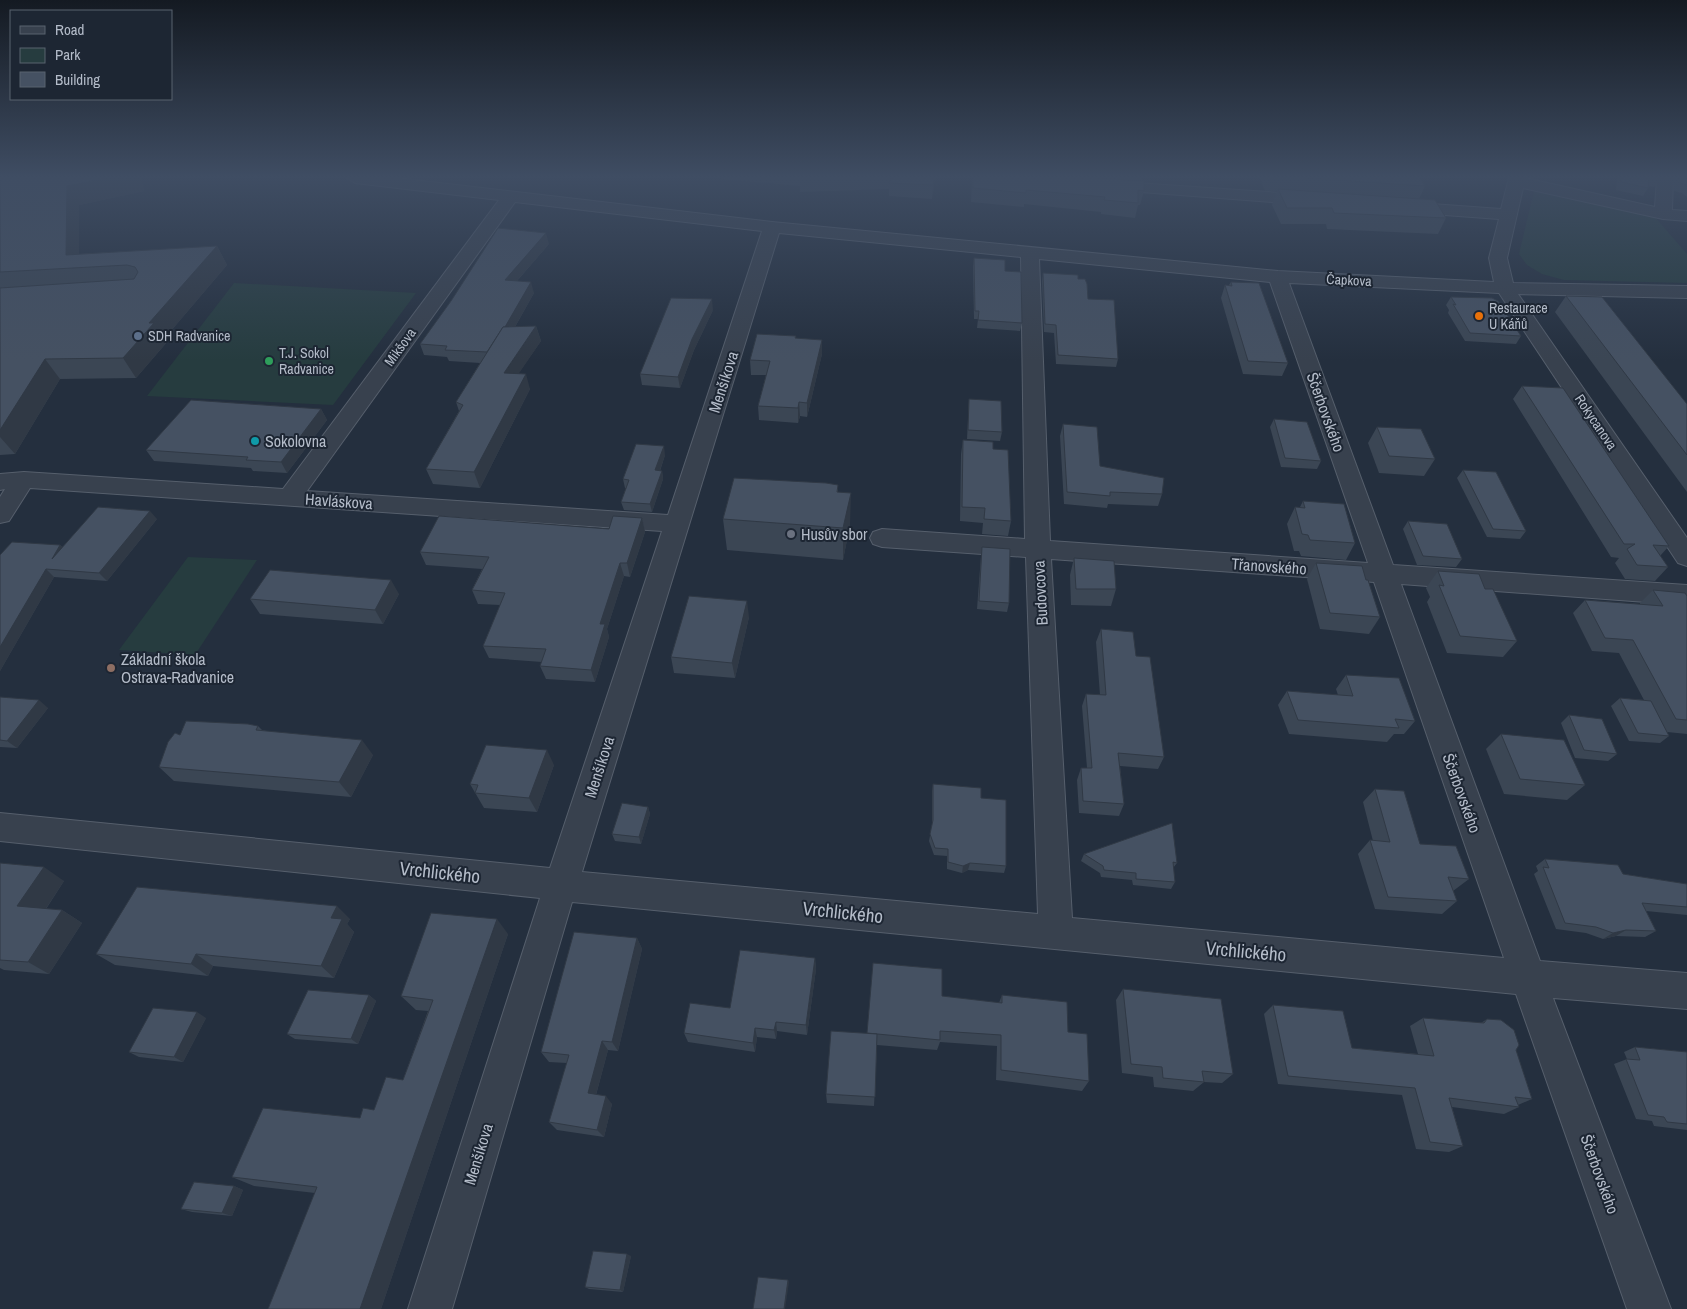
<svg xmlns="http://www.w3.org/2000/svg" width="1687" height="1309" font-family="'Archivo Narrow',sans-serif">
<style>
.green{fill:#263c3f}
.lines{fill:none;stroke-linecap:round;stroke-linejoin:round}
.minor-casing{stroke:#565f6c;stroke-width:2}
.minor{fill:#38414e;fill-rule:evenodd}
.wall{fill:#3b4654}
.shaded-wall{fill:#303945}
.building{fill:#455162;stroke:#303945}
.food-dot{fill:#e8710a;stroke:#1d2633;stroke-width:2}
.service-dot{fill:#5c6f8a;stroke:#1d2633;stroke-width:2}
.leisure-dot{fill:#2e9e5b;stroke:#1d2633;stroke-width:2}
.culture-dot{fill:#0f9aa8;stroke:#1d2633;stroke-width:2}
.worship-dot{fill:#6b7280;stroke:#1d2633;stroke-width:2}
.education-dot{fill:#8d6e63;stroke:#1d2633;stroke-width:2}
.labels{text-anchor:middle;dominant-baseline:central;stroke-width:4;stroke-linejoin:round;paint-order:stroke}
.far-street-label{font-size:14px;fill:#b4bcc9;stroke:#1d2633}
.far-poi-label{font-size:14px;fill:#b4bcc9;stroke:#1d2633;text-anchor:start}
.street-label{font-size:16px;fill:#b4bcc9;stroke:#1d2633}
.poi-label{font-size:16px;fill:#b4bcc9;stroke:#1d2633;text-anchor:start}
.near-street-label{font-size:19px;fill:#b4bcc9;stroke:#1d2633}
</style>
<rect width="100%" height="100%" fill="#242f3e"/>
<g class="green">
<path d="M1534,191L1655,217L1687,254V283L1564,280L1542,274L1527,265L1519,254Z"/>
<path d="M234,283L416,293L333,405L147,396Z"/>
<path d="M188,557L257,560L195,655L119,650Z"/>
</g>
<g class="lines">
<g class="minor-casing">
<g id="minor">
<path d="M347,178H397L772,222L1278,271L1494,282L1489,258L1499,219L1404,212L1398,211L1396,207L1398,203L1404,202L1501,209L1509,178H1525L1655,207L1657,178H1673L1672,210L1687,211V221L1663,219L1523,188L1507,258L1513,283L1687,286V298L1518,294L1687,538V566L1678,563L1499,293L1289,283L1393,565L1687,585V605L1401,584L1540,961L1687,973V1009L1553,998L1671,1309H1627L1516,994L572,902L452,1309H408L540,898L0,841V813L550,868L662,531L30,488L9,521L0,523V497L5,489L0,490V474L24,472L283,489L499,200L355,183ZM515,202L762,231L668,515L307,491ZM779,233L1021,257L1025,539L882,529L873,532L870,538L873,544L882,547L1026,557L1038,914L582,872ZM1039,259L1270,282L1368,563L1050,541ZM1051,559L1374,582L1504,958L1072,918Z"/>
<path d="M1107,181L1311,195L1317,196L1319,200L1317,204L1311,205L1101,189L1099,186Z"/>
</g>
</g>
<use href="#minor" class="minor"/>
</g>
<g class="wall">
<path d="M0,178H141L144,191L79,205V254L217,246L227,265L164,339L167,342L136,378L60,379L15,454L0,455Z"/>
<path d="M722,178H935L932,199L889,196V189L800,192V186L722,179Z"/>
<path d="M972,178H1142L1141,181L1144,191L1140,205H1138L1135,218L1101,214V212L1024,204V207L971,202Z"/>
<path d="M1260,178H1420L1425,186L1419,199L1446,218L1438,234L1327,229L1326,224H1281L1272,205L1277,191H1265Z"/>
<path d="M1617,178H1660L1654,187L1649,186L1648,188L1643,196L1616,190Z"/>
<path d="M1673,178H1687V197L1682,193L1674,191Z"/>
<path d="M549,244L517,281L534,293L515,327L536,326L541,341L518,374L530,389L480,488L433,484L426,469L459,411L456,402L480,363L449,361L447,357L424,355L420,344Z"/>
<path d="M974,258L1005,271L1022,323L1020,331L977,328L978,319H974L973,267Z"/>
<path d="M1043,273L1078,279L1118,359L1116,367L1056,364L1054,333L1044,332L1042,281Z"/>
<path d="M1231,282L1288,363L1282,376L1243,374L1221,298L1225,285H1229Z"/>
<path d="M1566,296L1687,404V492L1555,312Z"/>
<path d="M1451,297L1521,336L1516,344L1465,341L1448,313L1449,310L1446,305Z"/>
<path d="M713,310L694,350L680,388L642,385L640,374Z"/>
<path d="M796,336V338L822,354L807,417L800,416L798,423L759,420L758,406L766,375H751L750,360Z"/>
<path d="M1522,386L1669,546L1660,556L1668,567L1655,581L1625,579L1615,563L1619,558L1611,557L1513,399Z"/>
<path d="M969,399L1002,432L1000,441L967,439Z"/>
<path d="M321,409L327,420L287,473L253,471L251,468L154,461L146,450Z"/>
<path d="M1274,419L1321,461L1317,469L1281,467L1270,427Z"/>
<path d="M1063,424L1100,466L1162,494L1158,506L1108,504L1107,508L1064,504L1060,436Z"/>
<path d="M1377,427L1435,459L1424,476L1379,473L1368,443Z"/>
<path d="M963,440L993,449L1011,521L1008,536L982,534L983,523L960,521L961,454Z"/>
<path d="M665,455L660,471H662L663,479L652,512L624,510L621,502L626,488H625L623,479Z"/>
<path d="M1463,470L1526,531L1520,539L1487,537L1457,478Z"/>
<path d="M838,485V492L850,525L843,560L727,550L723,519Z"/>
<path d="M1303,501L1355,543L1346,560L1301,556L1299,551H1294L1287,524L1295,507H1300Z"/>
<path d="M642,518L645,532L630,577L624,576L607,629L609,637L595,682L546,679L540,666L542,662L489,658L483,646L500,605L478,604L472,590L482,569L426,565L420,552L609,529Z"/>
<path d="M157,519L107,581L54,577L0,671V555L60,545L62,547Z"/>
<path d="M1408,521L1462,559L1456,567L1417,565L1403,529Z"/>
<path d="M982,547L1009,603L1007,612L977,609L981,556Z"/>
<path d="M1074,558L1116,589L1111,606L1071,605L1070,575Z"/>
<path d="M1316,563L1380,617L1369,634L1320,629L1307,579Z"/>
<path d="M1438,571L1485,589L1517,641L1503,657L1447,653L1427,602L1430,597L1426,588Z"/>
<path d="M1653,590L1687,596V734L1667,732L1669,736L1660,743L1629,741L1611,706L1620,698L1644,700L1619,653L1592,651L1573,613L1585,600L1640,604V603Z"/>
<path d="M399,594L383,624L260,614L250,599Z"/>
<path d="M749,617L735,678L674,673L671,657Z"/>
<path d="M1101,629L1136,656L1164,757L1158,769L1120,766L1124,804L1119,816L1079,813L1077,780L1081,768H1087L1082,706L1086,694L1100,695L1096,642Z"/>
<path d="M1346,675L1415,721L1404,734H1394L1387,742L1289,734L1278,705L1287,691L1338,695L1336,689Z"/>
<path d="M0,697L48,708L17,748L0,747Z"/>
<path d="M1569,715L1617,754L1608,761L1575,758L1561,723Z"/>
<path d="M258,726L262,730L373,755L351,797L174,781L159,767L180,735Z"/>
<path d="M1501,734L1585,785L1567,800L1504,794L1486,749Z"/>
<path d="M554,765L537,812L484,808L470,784Z"/>
<path d="M933,784L981,798L1006,866L1004,873L968,870L962,873L947,869V856L934,855L929,841L932,825V791Z"/>
<path d="M1375,789L1420,844L1469,879L1453,891L1457,901L1442,914L1375,909L1358,854L1370,840L1373,841L1363,802Z"/>
<path d="M648,807L650,814L641,844L615,841L612,834Z"/>
<path d="M1084,854L1177,863L1173,868L1175,882L1171,889L1133,885L1132,880L1101,877L1100,873L1081,861Z"/>
<path d="M1545,859L1623,874L1687,884V915L1646,911L1656,931L1645,937L1616,936L1603,939L1586,933L1556,929L1534,874L1538,871L1536,866Z"/>
<path d="M0,863L64,881L46,909L62,910L82,923L49,974L4,970L0,968Z"/>
<path d="M350,919L347,924L354,932L334,978L213,966L208,976L115,965L96,954Z"/>
<path d="M508,934L381,1309H268L315,1193L254,1186L232,1177L360,1118L374,1110L403,1080L428,1011L416,1010L401,996Z"/>
<path d="M637,938L642,949L618,1051L608,1050L596,1095L612,1104L604,1137L557,1130L549,1122L567,1063L549,1062L541,1052Z"/>
<path d="M815,958L816,969L807,1035L777,1031L776,1039L757,1037L755,1052L688,1042L684,1033L730,1008Z"/>
<path d="M1123,989L1233,1074L1222,1083L1204,1082L1193,1091L1154,1087L1153,1077L1122,1073L1116,1000Z"/>
<path d="M369,995L376,1001L358,1044L295,1039L287,1034Z"/>
<path d="M1002,995L1068,1032L1089,1081L1082,1091L996,1080L997,1046L940,1042L937,1050L877,1045L874,1106L827,1103L826,1094L867,1033L942,996L999,1003Z"/>
<path d="M1273,1005L1352,1048L1418,1054L1410,1026L1423,1018L1481,1023L1487,1019L1516,1050L1532,1099L1518,1105L1519,1107L1504,1114L1452,1107L1463,1146L1449,1152L1416,1149L1402,1095L1278,1084L1264,1014Z"/>
<path d="M206,1018L183,1062L139,1057L129,1052Z"/>
<path d="M1635,1047L1687,1052V1130L1654,1126L1652,1121L1636,1119L1614,1064L1627,1059L1624,1052Z"/>
<path d="M234,1186L243,1190L232,1216L192,1212L181,1209Z"/>
<path d="M631,1256L623,1292L589,1289L585,1287Z"/>
</g>
<g class="shaded-wall">
<path d="M108,178H141L144,191L79,205V268L66,255L67,186Z"/>
<path d="M934,178H935L932,199L933,185Z"/>
<path d="M546,233L549,244L508,291L505,280Z"/>
<path d="M217,246L227,265L164,339L167,342L136,378L123,358L149,323Z"/>
<path d="M531,282L534,293L494,364L490,352Z"/>
<path d="M712,299L713,310L694,350L680,388L678,377L692,339Z"/>
<path d="M536,326L541,341L509,388L504,373Z"/>
<path d="M822,340V354L807,417V403Z"/>
<path d="M45,359L60,379L15,454L0,437V430Z"/>
<path d="M526,374L530,389L480,488L474,472Z"/>
<path d="M799,402L800,416L798,423V408Z"/>
<path d="M321,409L327,420L287,473L281,462Z"/>
<path d="M664,446L665,455L657,479L655,470Z"/>
<path d="M662,471L663,479L652,512L650,504Z"/>
<path d="M851,493L850,525L843,560V528Z"/>
<path d="M150,511L157,519L107,581L99,573Z"/>
<path d="M642,518L645,532L630,577L627,563Z"/>
<path d="M60,545L68,553L52,559Z"/>
<path d="M620,563L624,576L607,629L609,637L595,682L591,670L600,624Z"/>
<path d="M46,569L54,577L0,671V647Z"/>
<path d="M391,580L399,594L383,624L375,610Z"/>
<path d="M747,601L749,617L735,678L732,663Z"/>
<path d="M39,700L48,708L17,748L7,741Z"/>
<path d="M362,740L373,755L351,797L339,782Z"/>
<path d="M547,750L554,765L537,812L529,798Z"/>
<path d="M648,807L650,814L641,844L639,837Z"/>
<path d="M970,863L968,870L962,873L963,866Z"/>
<path d="M44,867L64,881L39,919L17,906Z"/>
<path d="M337,906L350,919L347,924L354,932L334,978L321,966L331,918Z"/>
<path d="M62,910L82,923L49,974L28,962Z"/>
<path d="M497,919L508,934L381,1309H360Z"/>
<path d="M1626,930L1616,936L1603,939L1613,933Z"/>
<path d="M637,938L642,949L618,1051L612,1042Z"/>
<path d="M196,954L213,966L208,976L191,964Z"/>
<path d="M815,958L816,969L807,1035L806,1025Z"/>
<path d="M369,995L376,1001L358,1044L351,1039Z"/>
<path d="M197,1012L206,1018L183,1062L174,1057Z"/>
<path d="M776,1022L777,1031L776,1039L774,1030Z"/>
<path d="M755,1028L757,1037L755,1052L753,1043Z"/>
<path d="M602,1041L608,1050L594,1102L588,1093Z"/>
<path d="M606,1096L612,1104L604,1137L597,1130Z"/>
<path d="M234,1186L243,1190L232,1216L222,1213Z"/>
<path d="M627,1254L631,1256L623,1292L620,1290Z"/>
<path d="M788,1280L789,1282L785,1309H784Z"/>
</g>
<g class="building">
<path d="M0,178H108L67,186L66,255L217,246L149,323H154L123,358L45,359L0,430V288L134,279L138,272L135,267L127,265L0,272Z"/>
<path d="M891,178H934L933,185L889,183Z"/>
<path d="M973,178H1097L1144,181V191L1138,190V203L1104,200L1105,197L1026,190V193L973,188Z"/>
<path d="M1305,178H1420L1425,186Z"/>
<path d="M1621,178H1649L1648,188L1621,182Z"/>
<path d="M1679,178H1687V185L1680,183Z"/>
<path d="M1278,189L1435,200L1446,218L1334,213L1332,208H1287Z"/>
<path d="M498,228L546,233L505,280L531,282L505,327H503L487,352L445,350L447,346L420,344L451,301Z"/>
<path d="M974,258L1005,260V271L1021,272L1022,323L978,320L979,311H975Z"/>
<path d="M1043,273L1078,275V279H1085L1087,284L1088,299L1114,300L1118,359L1058,355L1056,325L1045,324Z"/>
<path d="M1231,282L1259,283L1288,363L1248,361L1225,285L1232,286Z"/>
<path d="M1566,296L1602,297L1687,404V455Z"/>
<path d="M1451,297L1492,298L1498,301L1521,336L1470,333L1453,304L1456,305Z"/>
<path d="M671,298L712,299L692,339L678,377L640,374Z"/>
<path d="M536,326L504,373L526,374L474,472L426,469L463,405L456,402L503,327Z"/>
<path d="M757,334L796,336L795,338L822,340L807,403L799,402L798,408L758,406L770,361L750,360Z"/>
<path d="M1522,386L1563,388L1669,546L1653,545L1668,567L1637,565L1627,549L1635,544H1624Z"/>
<path d="M969,399L1001,401L1002,432L968,430Z"/>
<path d="M191,400L321,409L281,462L246,460L248,457L146,450Z"/>
<path d="M1274,419L1307,422L1321,461L1285,458Z"/>
<path d="M1063,424L1097,427L1100,466L1164,478L1162,494L1110,492V496L1067,492Z"/>
<path d="M1377,427L1421,429L1435,459L1389,456Z"/>
<path d="M963,440L993,442V449L1008,450L1011,521L984,519L985,508L962,507Z"/>
<path d="M636,444L664,446L655,470L662,471L650,504L621,502L629,480L623,479Z"/>
<path d="M1463,470L1496,472L1526,531L1493,529Z"/>
<path d="M734,478L826,483L838,485L837,492L851,493L843,528L723,519Z"/>
<path d="M1303,501L1344,504L1355,543L1310,540L1308,535L1302,534L1295,507L1305,508Z"/>
<path d="M98,507L150,511L99,573L46,569L0,647V555L12,542L60,545L52,559Z"/>
<path d="M439,516L609,529L613,516L642,518L627,563H620L600,624H605L591,670L540,666L546,649L483,646L505,593L472,590L489,557L420,552Z"/>
<path d="M1408,521L1447,524L1462,559L1423,556Z"/>
<path d="M982,547L1010,549L1009,603L979,601Z"/>
<path d="M1074,558L1114,561L1116,589H1076Z"/>
<path d="M1316,563L1362,566L1366,580H1368L1380,617L1330,613Z"/>
<path d="M270,570L391,580L375,610L250,599Z"/>
<path d="M1438,571L1479,574L1485,589H1493L1517,641L1460,636L1439,585L1444,586Z"/>
<path d="M1653,590L1685,593L1687,596V720L1676,719L1633,640L1605,638L1585,600L1663,606Z"/>
<path d="M689,596L747,601L732,663L671,657Z"/>
<path d="M1101,629L1133,632L1136,656L1150,657L1164,757L1118,753L1124,804L1083,801L1081,768H1092L1086,694L1106,695Z"/>
<path d="M1346,675L1399,678L1415,721L1395,719L1399,728L1298,720L1287,691L1353,696Z"/>
<path d="M0,697L39,700L7,741L0,740Z"/>
<path d="M1620,698L1651,701L1669,736L1638,733Z"/>
<path d="M1569,715L1602,719L1617,754L1584,750Z"/>
<path d="M186,721L248,724L258,726L256,730L362,740L339,782L159,767L168,742L175,733L180,735Z"/>
<path d="M1501,734L1564,740L1585,785L1520,779Z"/>
<path d="M486,745L547,750L529,798L475,793L478,785L470,784Z"/>
<path d="M933,784L981,788V798L1006,800V866L970,863L963,866L948,862V849L935,848L930,834L933,820Z"/>
<path d="M1375,789L1404,791L1420,844L1456,846L1469,879L1448,877L1457,901L1388,897L1370,840L1390,842Z"/>
<path d="M622,803L648,807L639,837L612,834Z"/>
<path d="M1172,823L1177,863L1173,862L1175,882L1136,879V873L1104,870L1103,866L1084,854Z"/>
<path d="M1545,859L1618,865L1623,874L1687,884V907L1642,903L1656,931L1626,930L1613,933L1596,927L1565,923L1543,867L1549,868Z"/>
<path d="M0,863L44,867L17,906L62,910L28,962L0,960Z"/>
<path d="M137,887L337,906L331,918L342,919L321,966L196,954L191,964L96,954Z"/>
<path d="M431,913L497,919L360,1309H268L317,1187L232,1177L263,1108L360,1118L363,1108L374,1110L386,1077L403,1080L433,1000L401,996Z"/>
<path d="M574,932L637,938L612,1042L602,1041L588,1093L606,1096L597,1130L549,1122L569,1055L541,1052Z"/>
<path d="M740,950L815,958L806,1025L776,1022L774,1030L755,1028L753,1043L684,1033L690,1003L730,1008Z"/>
<path d="M873,963L942,969V996L1002,1003V995L1067,1002L1068,1032L1087,1034L1089,1081L1001,1070V1035L940,1031V1040L867,1033Z"/>
<path d="M1123,989L1221,999L1233,1074L1202,1071L1204,1082L1163,1078L1162,1067L1131,1064Z"/>
<path d="M308,990L369,995L351,1039L287,1034Z"/>
<path d="M1273,1005L1343,1011L1352,1048L1434,1056L1423,1018L1484,1023L1487,1019L1501,1020L1514,1030L1519,1045L1516,1050L1532,1099L1515,1097L1519,1107L1449,1098L1463,1146L1430,1142L1415,1088L1288,1076Z"/>
<path d="M153,1008L197,1012L174,1057L129,1052Z"/>
<path d="M831,1031L877,1034L875,1097L826,1094Z"/>
<path d="M1635,1047L1687,1052V1124L1667,1122L1664,1117L1648,1115L1626,1059L1640,1060Z"/>
<path d="M194,1182L234,1186L222,1213L181,1209Z"/>
<path d="M593,1251L627,1254L620,1290L585,1287Z"/>
<path d="M758,1277L788,1280L784,1309H753Z"/>
</g>
<linearGradient id="sky" x2="0" y2="1"><stop stop-color="#141a22"/><stop offset="0.49" stop-color="#3f4d63"/><stop offset="1" stop-color="#3f4d63" stop-opacity="0"/></linearGradient>
<rect width="1687" height="361" fill="url(#sky)"/>
<circle class="food-dot" cx="1479" cy="316" r="5"/>
<circle class="service-dot" cx="138" cy="336" r="5"/>
<circle class="leisure-dot" cx="269" cy="361" r="5"/>
<circle class="culture-dot" cx="255" cy="441" r="5"/>
<circle class="worship-dot" cx="791" cy="534" r="5"/>
<circle class="education-dot" cx="111" cy="668" r="5"/>
<g class="labels">
<g class="far-street-label">
<text transform="translate(1349 280) rotate(3)">Čapkova</text>
<text transform="translate(400 347) rotate(-54)">Mikšova</text>
<text transform="translate(1596 422) rotate(56)">Rokycanova</text>
</g>
<g class="far-poi-label">
<text x="1489" y="308">Restaurace<tspan x="1489" dy="16">U Káňů</tspan></text>
<text x="148" y="336">SDH Radvanice</text>
<text x="279" y="353">T.J. Sokol<tspan x="279" dy="16">Radvanice</tspan></text>
</g>
<g class="street-label">
<text transform="translate(723 382) rotate(-72)">Menšíkova</text>
<text transform="translate(1326 412) rotate(70)">Ščerbovského</text>
<text transform="translate(339 501) rotate(4)">Havláskova</text>
<text transform="translate(1269 566) rotate(4)">Třanovského</text>
<text transform="translate(1040 593) rotate(-93)">Budovcova</text>
<text transform="translate(599 767) rotate(-72)">Menšíkova</text>
<text transform="translate(1462 793) rotate(70)">Ščerbovského</text>
<text transform="translate(478 1154) rotate(-73)">Menšíkova</text>
<text transform="translate(1600 1174) rotate(70)">Ščerbovského</text>
</g>
<g class="poi-label">
<text x="265" y="441">Sokolovna</text>
<text x="801" y="534">Husův sbor</text>
<text x="121" y="659">Základní škola<tspan x="121" dy="18">Ostrava-Radvanice</tspan></text>
</g>
<g class="near-street-label">
<text transform="translate(440 872) rotate(6)">Vrchlického</text>
<text transform="translate(843 912) rotate(6)">Vrchlického</text>
<text transform="translate(1246 951) rotate(5)">Vrchlického</text>
</g>
</g>
<rect x="10" y="10" width="162" height="90" fill="#1d2633" stroke="#59626f"/>
<rect x="20" y="26" width="25" height="8" fill="#38414e" stroke="#59626f"/>
<text x="55" y="35" font-size="15" fill="#b4bcc9">Road</text>
<rect x="20" y="48" width="25" height="15" fill="#263c3f" stroke="#59626f"/>
<text x="55" y="60" font-size="15" fill="#b4bcc9">Park</text>
<rect x="20" y="72" width="25" height="15" fill="#455162" stroke="#59626f"/>
<text x="55" y="85" font-size="15" fill="#b4bcc9">Building</text>
</svg>
